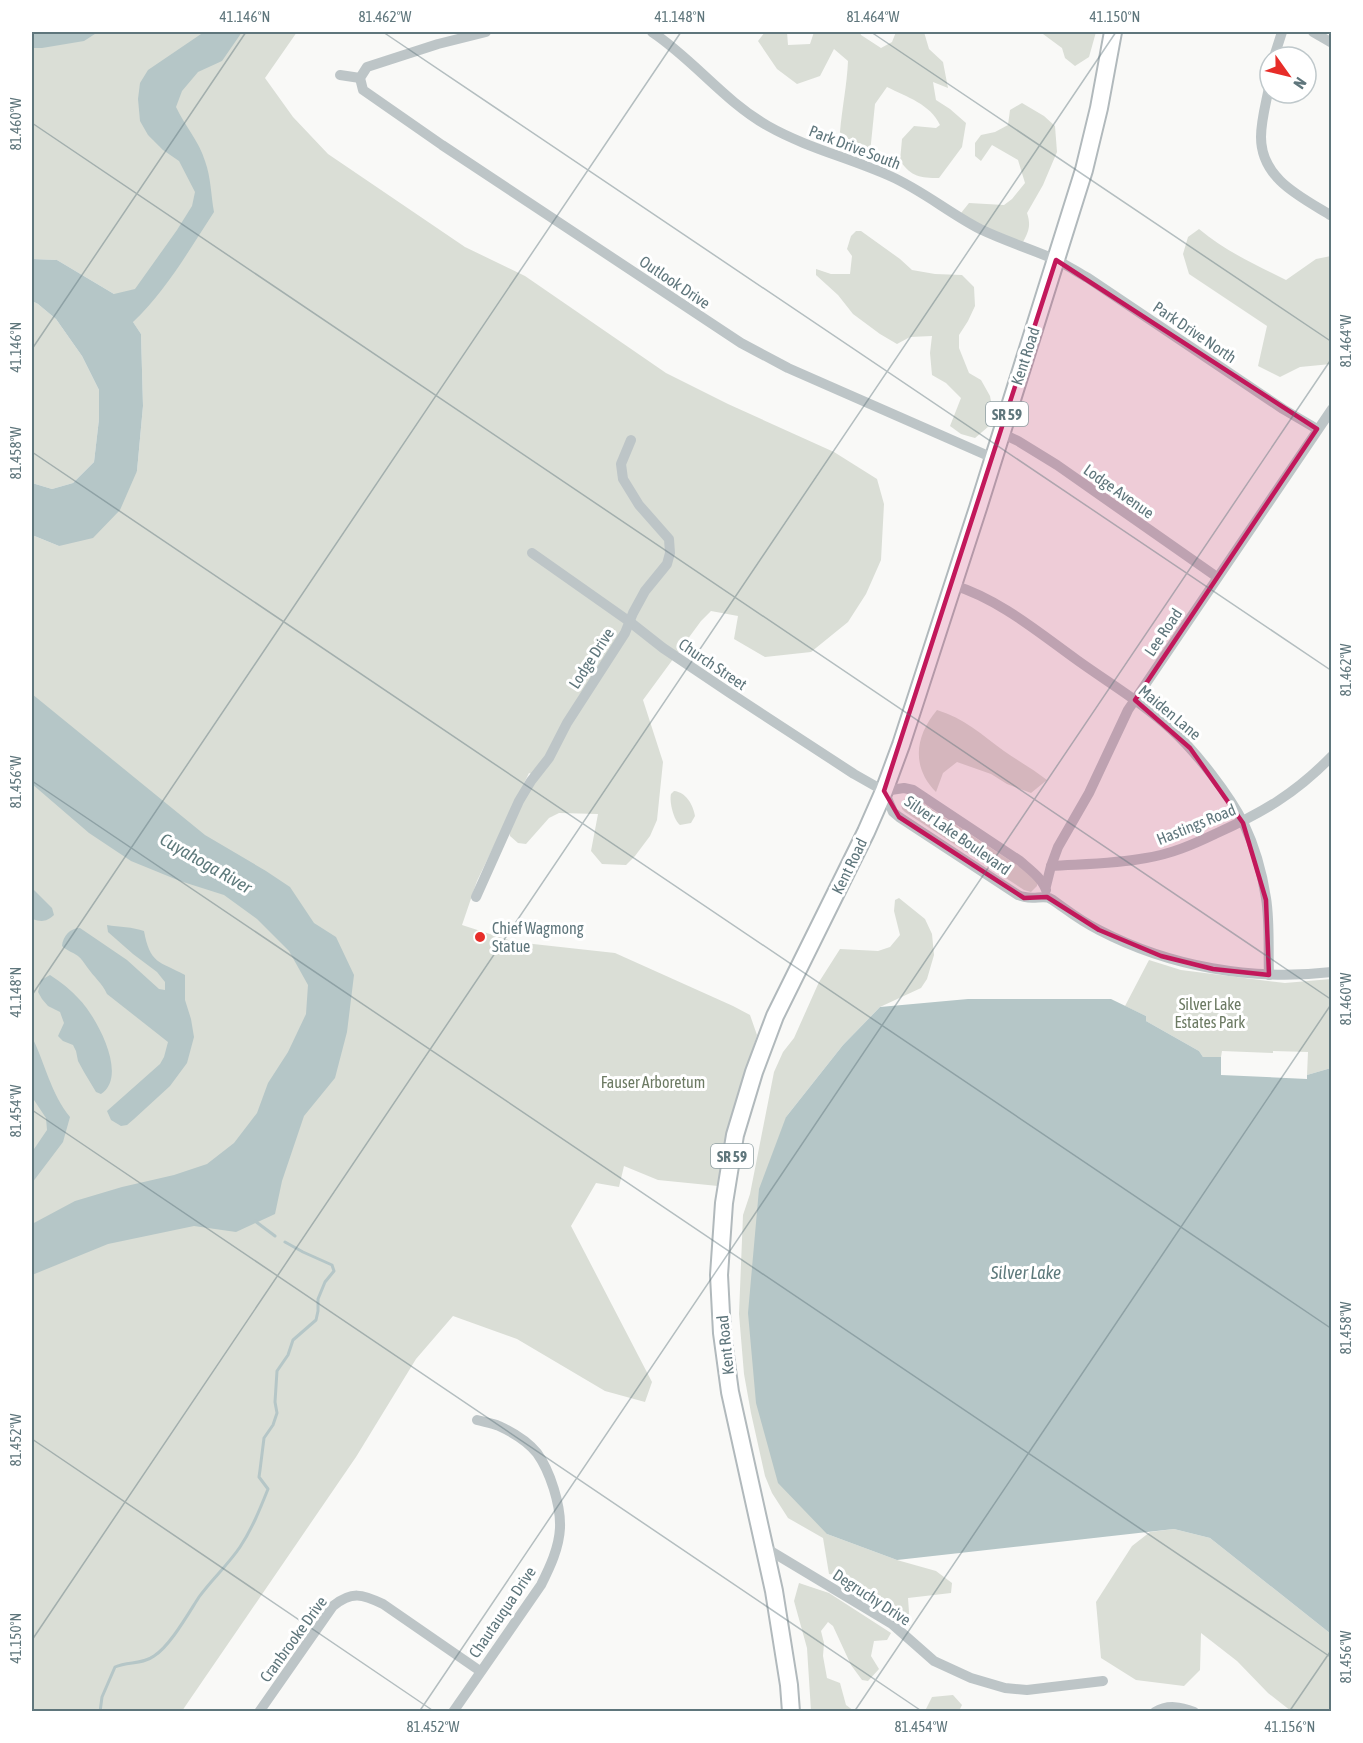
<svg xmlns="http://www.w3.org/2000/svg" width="1363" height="1743" font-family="'Asap Condensed',sans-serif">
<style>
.green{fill:#daded6}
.water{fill:#b5c6c7}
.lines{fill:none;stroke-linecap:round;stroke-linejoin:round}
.stream{stroke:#b5c6c7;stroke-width:3}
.primary-casing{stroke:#b1b9bc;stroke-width:20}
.street{stroke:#bdc5c7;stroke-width:10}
.primary{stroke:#fff;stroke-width:16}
.marked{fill:#c2185b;fill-opacity:0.2;stroke:#c2185b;stroke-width:4.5;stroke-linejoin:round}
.ticks{fill:none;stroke:#5f767c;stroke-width:1.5;stroke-opacity:0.45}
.poi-dot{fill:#e72d29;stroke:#fff;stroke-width:2}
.labels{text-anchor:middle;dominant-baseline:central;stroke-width:6;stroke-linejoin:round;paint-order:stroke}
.shield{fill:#fff;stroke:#8f9fa3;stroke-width:1.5}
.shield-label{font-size:15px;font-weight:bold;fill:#5f767c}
.street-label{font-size:16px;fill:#5f767c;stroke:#fff}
.poi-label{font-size:16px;fill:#5f767c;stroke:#fff;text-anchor:start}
.park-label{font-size:16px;fill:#6c7a63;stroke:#fff}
.water-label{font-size:18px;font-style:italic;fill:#5e7a7c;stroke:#fff}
.neatline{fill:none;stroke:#5f767c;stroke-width:2}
.ticks-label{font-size:15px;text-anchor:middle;fill:#5f767c}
</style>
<rect width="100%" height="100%" fill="#f9f9f7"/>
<g class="green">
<path d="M32,32H297L265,78L293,117L328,154L465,247L525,276L666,373L728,404L834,452L877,479L884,504L881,560L866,594L848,622L811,652L765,657L734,639L738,616L711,611L701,621L643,700L663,762L657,820L650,836L635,856L626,865L602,864L591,851L598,814L559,813L549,818L526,844L518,843L510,836L509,829L536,776L529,773L477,881L462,925L515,942L615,953L733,1006L750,1015L757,1035L746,1070L718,1186L658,1180L624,1166L619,1187L596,1183L571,1226L652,1382L645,1402L605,1391L517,1339L453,1316L416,1359L356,1457L182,1711H32V535L59,546L137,471L143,406L141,334L114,294L57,260L32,259Z"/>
<path d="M765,32H787L788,45L810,44L814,32H860L861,35L881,48L892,42L896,32H924L929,49L943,62L948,88L933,82L936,100L950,109L966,123L962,147L939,178C920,178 912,177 900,161L902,139L914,126L936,128L940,125C930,104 907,97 887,87L875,104L870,153L853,151L840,132C842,108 847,85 848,61L834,49L820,76L797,84L777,69L758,41Z"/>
<path d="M1028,32H1096L1089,57L1075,66L1065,58L1062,48L1043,34L1030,33Z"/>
<path d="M1022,103L1044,116L1055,126L1057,152L1043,185L1027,213C1031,225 1029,231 1023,242L982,230L961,213L969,203L1004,205L1012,199L1025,183L1018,160L992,145L981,161L975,156V143L981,135L995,132L1008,125L1010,110Z"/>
<path d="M1199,229C1225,251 1256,265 1286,280L1316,259L1331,256V364L1300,367L1280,377L1258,366L1267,326L1189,274L1183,254L1188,237Z"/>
<path d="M856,231H861L900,259L912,270L935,274L962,275L974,287L975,306L968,321L959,335V348L969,373L981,380L990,396L993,412L989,426L975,438L961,434L950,426L961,398L946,383L932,375L930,353L932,336L910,337L897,344L880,334L853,314L838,295L816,275V269L831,274H850L852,256L847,249L851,236Z"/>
<path d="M32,301L38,304L56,319L82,356L99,390V419L94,462L73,483L52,489L32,483Z"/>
<path d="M937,710C964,718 982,735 1004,751C1018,761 1033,769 1047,780L1031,793L1007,784L991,774L957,762L943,773L936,792C911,767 915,736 937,710Z"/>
<path d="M674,791C686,792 693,805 695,816L691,823L680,825C674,821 669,802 671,794Z"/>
<path d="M908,795L912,796L1035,877L1037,882V886L1031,892L1024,890L905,812L902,809L901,803Z"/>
<path d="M899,898L925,919L932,934L934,955L927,979L921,988L880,1007L843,1045L786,1117L827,1534L897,1560L936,1571L952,1583L951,1593L908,1598L910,1626L881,1604L849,1577L829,1574L823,1538L788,1518L772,1493L765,1476L751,1413L744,1374L739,1314L743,1215L750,1194L774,1072L783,1052L794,1038L819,982L840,949L878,951L890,947L900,935L894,911L895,900Z"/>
<path d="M1149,960L1181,970L1285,983L1331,979V1068L1307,1075L1308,1052L1273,1051V1053L1222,1051L1221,1057H1203L1199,1051L1146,1021V1016L1125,1006Z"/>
<path d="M1174,1529L1210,1538L1331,1634V1711H1291L1268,1693L1237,1661L1201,1633L1200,1670L1184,1686L1136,1680L1101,1658L1096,1602L1132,1546L1150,1532Z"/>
<path d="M799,1583L829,1593L891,1633L887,1640L874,1641L871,1656L879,1669L868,1681L862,1680L851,1665L833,1626L828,1622L821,1631L824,1643L823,1656L827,1678L840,1683L846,1705L854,1711H811L807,1648L794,1601Z"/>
<path d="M953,1695L962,1705L959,1711H925L932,1697Z"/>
</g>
<g class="water">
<path d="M32,32H98L84,41L42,48H32Z"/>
<path d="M204,32H242L222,61L198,72L182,91L176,107C185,126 199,141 205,161C211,177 211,196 214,212C189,250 166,291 133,322L141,334L143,406L137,471L120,510L93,538L59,546L32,535V483L52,489L73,483L94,462L99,419V390L82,356L56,319L38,304L32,301V259L57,260L114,294L135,289L177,230L192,206L195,192L179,161L163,150L148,135L140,121L138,99L140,83L148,70Z"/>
<path d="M32,694L205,835L266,871L290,887L314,923L336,937L354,975L347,1032L335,1078L304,1116L282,1181L275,1214L236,1232L194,1226L108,1244L32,1275V1224L75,1201L122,1187L174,1175L207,1164L234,1143L257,1113L268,1083L288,1052L306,1014L308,985L289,951L257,919L224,895L180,881L131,861L89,833L32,784Z"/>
<path d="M32,888L52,908L54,915C46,922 42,922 32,919Z"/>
<path d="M107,925C119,927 133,927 144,931C150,964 159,961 185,975V1000L191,1019L194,1037L187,1063L170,1086L134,1119L127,1125L121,1126L111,1120L107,1111L160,1064L164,1057L168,1042L107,994C102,983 94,977 87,967C84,963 82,959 78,956C73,952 67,951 62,946C63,936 70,928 80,928L127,960L159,989L165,990V982L157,972L133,954L108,932Z"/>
<path d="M50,975C61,982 71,990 79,999C96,1016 129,1076 101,1094L96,1092L84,1072L78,1061L76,1051L73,1045L63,1041L58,1036L64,1023L60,1012L48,1006L42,999L38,992L41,980Z"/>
<path d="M968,999H1111L1146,1016V1021L1199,1051L1203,1057H1221V1075L1307,1079V1075L1331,1068V1634L1210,1538L1174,1529L897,1560L827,1534L778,1483L756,1403L748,1313L759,1189L786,1117L843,1045L880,1007Z"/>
<path d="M32,1037C45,1063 51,1094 70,1117L63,1142L32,1183V1152L47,1130L46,1118L34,1100L32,1093Z"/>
</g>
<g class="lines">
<g class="stream">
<path d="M255,1221L275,1236"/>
<path d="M100,1712L102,1697L115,1667C128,1661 142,1665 154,1656C170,1646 188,1614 199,1597C211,1580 228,1565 240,1547C252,1529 260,1509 268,1489L259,1477L260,1470L264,1438L273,1425L277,1413L275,1402L277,1371L288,1355L293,1340L316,1320L318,1311V1299L325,1282L334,1271L332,1265L303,1252L285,1242"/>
</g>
<g class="primary-casing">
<path id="primary" d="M791,1712L789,1685L774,1591L730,1392L722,1333L719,1275L724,1203L735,1135L754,1072L775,1016L866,832L884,791L901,745L978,508L1084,170L1099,108L1113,32"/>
</g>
<g class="street">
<path d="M486,32L438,44L367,67L360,78L363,90L442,145L741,343L788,368L993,458"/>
<path d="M652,32C694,60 724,101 768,126C807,148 850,158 890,176C922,190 949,213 980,229C1005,241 1031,249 1056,260C1067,265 1077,272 1088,278L1283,409L1317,429"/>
<path d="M1313,32L1332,43"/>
<path d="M1274,57L1282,32"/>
<path d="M340,75L360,78"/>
<path d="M1270,82C1267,100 1261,119 1261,137C1261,179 1301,197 1332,216"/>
<path d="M1001,433L1018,441L1057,465L1217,577"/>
<path d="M532,553L630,622L663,648L730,693L854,774L884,791"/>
<path d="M953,585C999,599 1038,632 1077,660C1109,683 1143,703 1172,730C1196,752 1229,794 1244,824C1255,847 1262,872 1266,898C1270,923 1268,949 1269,975"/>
<path d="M884,791L893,812L899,817L1018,895C1030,901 1042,895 1049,898C1054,900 1059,905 1064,908C1075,916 1087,924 1099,930C1170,967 1252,981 1332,972"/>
<path d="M884,791L904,788L913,790L1020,861C1029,869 1042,878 1046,890"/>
<path d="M1051,866C1082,864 1115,864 1146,858C1171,854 1192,845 1215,834C1262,813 1295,794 1332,756"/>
<path d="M1046,886L1051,866L1058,847L1089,793L1128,710L1332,409"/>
<path d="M476,897L519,801L531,781L549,758L567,723L625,633L633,613L645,591L667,564L670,553L669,539L639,505L623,479L621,464L631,440"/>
<path d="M764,1547L892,1624L934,1661L971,1678L1005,1688L1027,1690L1103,1681"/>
<path d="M259,1712L333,1606C352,1591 362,1594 383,1604L480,1671"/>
<path d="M453,1712L541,1585C550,1567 559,1548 560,1528C561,1505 550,1471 537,1453C528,1442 512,1432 499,1426C492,1423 484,1422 477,1420"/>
<path d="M1155,1712C1168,1704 1181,1707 1194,1712"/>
</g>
<use href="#primary" class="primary"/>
</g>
<path class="marked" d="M1056,260L1317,429L1135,700L1190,748L1243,823L1266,900L1269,975L1213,969L1161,956L1099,930L1047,897L1024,898L899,817L884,791Z"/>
<path class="ticks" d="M383,32L1332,671M871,32L1332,342M32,123L1332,1000M32,349L246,32M32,452L1332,1329M32,781L1332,1658M32,995L681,32M32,1110L923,1712M32,1439L435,1712M32,1640L1116,32M419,1712L1332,358M854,1712L1332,1003M1289,1712L1332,1649"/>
<circle class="poi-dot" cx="480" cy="937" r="6"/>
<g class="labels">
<g class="shield">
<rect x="986" y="402" width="42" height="24" rx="4.5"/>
<rect x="711" y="1144" width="42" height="24" rx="4.5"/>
</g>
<g class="shield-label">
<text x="1007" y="414">SR 59</text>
<text x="732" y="1156">SR 59</text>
</g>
<g class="street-label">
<text transform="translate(855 147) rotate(21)">Park Drive South</text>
<text transform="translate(675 282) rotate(34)">Outlook Drive</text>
<text transform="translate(1195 332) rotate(34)">Park Drive North</text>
<text transform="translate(1025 356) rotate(-72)">Kent Road</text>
<text transform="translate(1119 491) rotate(35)">Lodge Avenue</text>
<text transform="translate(1163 632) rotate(-56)">Lee Road</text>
<text transform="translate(591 658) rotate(-57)">Lodge Drive</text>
<text transform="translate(713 664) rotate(34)">Church Street</text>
<text transform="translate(1170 712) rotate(40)">Maiden Lane</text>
<text transform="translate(1196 824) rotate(-22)">Hastings Road</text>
<text transform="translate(958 835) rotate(35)">Silver Lake Boulevard</text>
<text transform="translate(849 866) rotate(-64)">Kent Road</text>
<text transform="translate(725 1345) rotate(-96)">Kent Road</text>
<text transform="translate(872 1597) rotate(33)">Degruchy Drive</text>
<text transform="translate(502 1612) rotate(-56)">Chautauqua Drive</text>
<text transform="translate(293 1639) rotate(-54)">Cranbrooke Drive</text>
</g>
<g class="poi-label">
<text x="492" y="928">Chief Wagmong<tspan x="492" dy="18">Statue</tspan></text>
</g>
<g class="park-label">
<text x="1210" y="1004">Silver Lake<tspan x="1210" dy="18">Estates Park</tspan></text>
<text x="653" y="1082">Fauser Arboretum</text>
</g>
<g class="water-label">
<text transform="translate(206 863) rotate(30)">Cuyahoga River</text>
<text x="1026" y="1272">Silver Lake</text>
</g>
</g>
<rect width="1363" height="1743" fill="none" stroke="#ffffff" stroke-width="66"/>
<g transform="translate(1288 75) rotate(124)"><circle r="28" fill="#ffffff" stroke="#bfc8cb" stroke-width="1.5"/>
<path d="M0-4.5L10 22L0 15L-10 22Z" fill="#e72d29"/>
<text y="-9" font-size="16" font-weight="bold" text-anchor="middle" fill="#5f767c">N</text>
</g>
<rect x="33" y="33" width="1297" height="1677" class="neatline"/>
<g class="ticks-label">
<text x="245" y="22">41.146°N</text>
<text x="385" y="22">81.462°W</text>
<text x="680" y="22">41.148°N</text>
<text x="873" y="22">81.464°W</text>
<text x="1115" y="22">41.150°N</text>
<text transform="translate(16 124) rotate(-90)" y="5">81.460°W</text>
<text transform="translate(1346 341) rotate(-90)" y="5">81.464°W</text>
<text transform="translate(16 347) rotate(-90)" y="5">41.146°N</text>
<text transform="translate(16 453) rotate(-90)" y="5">81.458°W</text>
<text transform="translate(1346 670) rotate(-90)" y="5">81.462°W</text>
<text transform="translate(16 782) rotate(-90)" y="5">81.456°W</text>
<text transform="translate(16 992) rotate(-90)" y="5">41.148°N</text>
<text transform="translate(1346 999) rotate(-90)" y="5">81.460°W</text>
<text transform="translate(16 1111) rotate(-90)" y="5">81.454°W</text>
<text transform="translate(1346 1328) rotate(-90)" y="5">81.458°W</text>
<text transform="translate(16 1440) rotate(-90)" y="5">81.452°W</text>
<text transform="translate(16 1638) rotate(-90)" y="5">41.150°N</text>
<text transform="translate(1346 1657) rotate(-90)" y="5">81.456°W</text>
<text x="433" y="1732">81.452°W</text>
<text x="921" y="1732">81.454°W</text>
<text x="1290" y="1732">41.156°N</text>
</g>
</svg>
